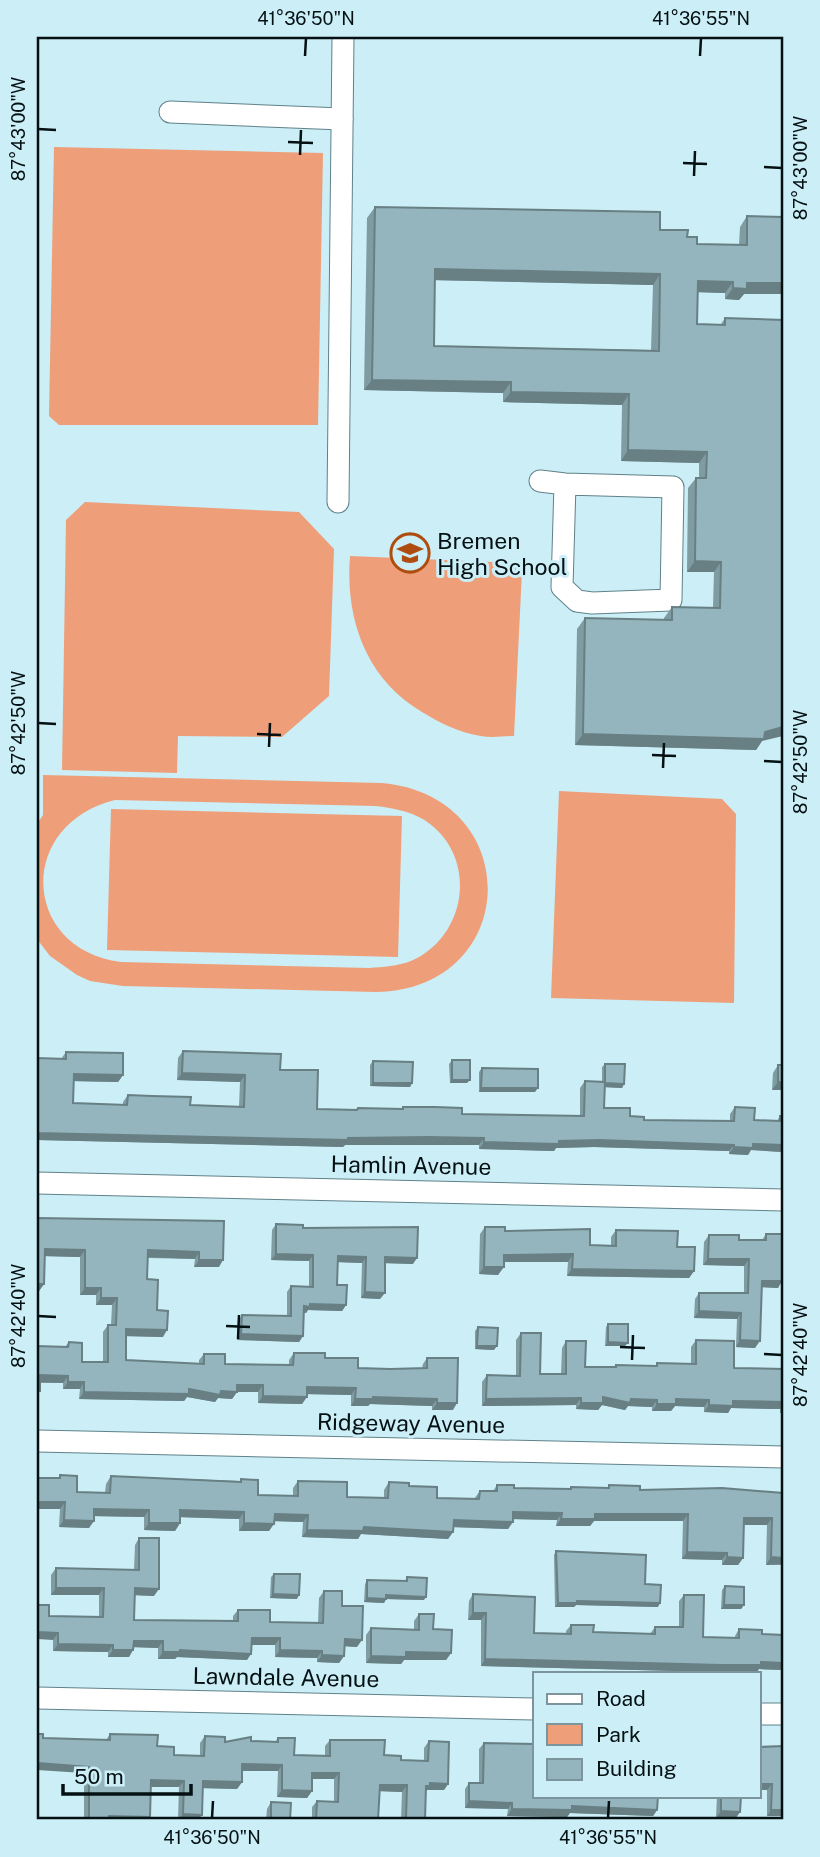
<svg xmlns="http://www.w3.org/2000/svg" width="820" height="1857" font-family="'Public Sans',sans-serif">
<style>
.green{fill:#ee9f79;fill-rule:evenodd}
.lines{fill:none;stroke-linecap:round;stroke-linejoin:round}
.minor-casing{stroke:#608188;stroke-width:23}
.minor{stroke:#fff;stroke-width:21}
.wall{fill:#7f9ca3;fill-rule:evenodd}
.shaded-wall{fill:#687f84}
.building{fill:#94b5bd;stroke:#687f84;stroke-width:2;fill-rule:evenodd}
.ticks{fill:none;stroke:#051013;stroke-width:2.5}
.labels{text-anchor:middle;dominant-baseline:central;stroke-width:6;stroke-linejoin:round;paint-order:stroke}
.poi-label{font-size:23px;fill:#051013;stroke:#cbeef7;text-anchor:start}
.street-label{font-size:23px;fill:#051013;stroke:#cbeef7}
.neatline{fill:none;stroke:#051013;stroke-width:2.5}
.ticks-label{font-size:18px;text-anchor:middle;fill:#051013}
</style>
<rect width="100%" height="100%" fill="#cbeef7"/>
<g class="green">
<path d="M54,147L323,153L318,425H59L49,416Z"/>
<path d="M85,502L299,512L334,549L329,696L282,737L178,736L177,773L62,770L66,520Z"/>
<path d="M350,556L514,563L522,571L514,736C503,736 492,738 481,736C460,733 440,723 422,712C366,679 345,619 350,556Z"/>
<path d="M43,775L382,783C526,796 522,989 376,992L123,986L90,981L77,975L50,956L37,939V824L43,815ZM115,800L375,806C394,808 415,812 430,824C478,861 466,937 411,961C398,966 383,967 369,968L121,962C22,950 15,825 115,800Z"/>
<path d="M559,791L722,799L736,814L734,1003L551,998Z"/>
<path d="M111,809L402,816L398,957L107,950Z"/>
</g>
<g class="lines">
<g class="minor-casing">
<g id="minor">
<path d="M170,112L342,119"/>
<path d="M540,481L565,484L673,487L671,600L592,603L577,601L562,587L565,484"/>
<path d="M338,502L343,37"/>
<path d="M37,1183L783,1200"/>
<path d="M37,1441L783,1457"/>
<path d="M37,1698L535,1709"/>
<path d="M759,1714H783"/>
</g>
</g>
<use href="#minor" class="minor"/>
</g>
<g class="wall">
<path d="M375,207L660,230L687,237L697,244L739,245L740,227L747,216L783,217V294H744L739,300L725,299V293L698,292L697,324H721L725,318L762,741L756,750L575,745L577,629L585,618L664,620V618L672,607L713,608L714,572H687L688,488L696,478H699V463L621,461L622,405L503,402V393L364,390L367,218ZM435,280L653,285L651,350L434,346Z"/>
<path d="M183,1051L280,1070L317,1109L356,1110L358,1108L401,1109L403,1107L462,1114L580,1116V1088L585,1081L602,1082V1067L605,1064L624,1084L622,1088L605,1087L604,1108L644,1120L730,1121V1114L735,1107L754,1120L777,1121L780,1116H783V1155H782V1152L751,1150L748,1155L729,1154V1151L594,1147L556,1148L554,1151L479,1149V1145L424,1144L345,1145L343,1147L37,1140L61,1059L66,1052L123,1075L118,1082L73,1081V1103L123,1105V1102L128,1095L190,1105L239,1107L240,1082L177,1080L178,1058Z"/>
<path d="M452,1060L467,1083H450L449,1064Z"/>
<path d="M373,1061L412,1083L410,1087L370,1086V1065Z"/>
<path d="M778,1065H783V1090H772L773,1073Z"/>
<path d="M482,1068L535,1092H479V1072Z"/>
<path d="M37,1218L224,1221L219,1267H194L195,1259L148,1258L147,1279L157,1310L163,1337L126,1336V1360L199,1364V1360L204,1354L225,1364L289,1365V1360L294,1353L325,1358L358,1368L390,1369L422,1368L423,1364L427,1358L453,1410H432V1406L370,1404L368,1406H351V1395L307,1394L302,1404L258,1403V1392H237L232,1399L218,1398L215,1402L187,1397L184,1401L79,1399L80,1389H63V1383H40L37,1346L65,1347L69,1342L82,1362H103V1332L108,1325H111L112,1305H96V1295H80V1257L45,1256L44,1284L39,1291H37Z"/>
<path d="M276,1224L303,1228L413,1264L385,1263L380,1299L361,1298L362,1263L338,1262L337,1285L346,1305L342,1311L308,1310L306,1313H304L303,1336L299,1342L237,1340L238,1321L242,1315L287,1316V1292L291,1286L309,1287V1261L271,1260L272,1230Z"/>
<path d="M485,1227L505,1231L590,1245L611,1246V1237L616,1230L677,1247L694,1271L689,1278L567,1276L568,1262H504L498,1275L479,1274L480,1234Z"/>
<path d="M766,1234L783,1277L778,1288L762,1287L755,1348L736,1347L737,1319L694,1318L695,1299L699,1293H744V1266L703,1265L704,1242L709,1235L739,1240H762Z"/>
<path d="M608,1324L625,1346H605L606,1327Z"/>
<path d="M478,1327L494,1350L475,1349V1331Z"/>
<path d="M521,1333L540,1374H561L562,1348L566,1341L585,1367H615L616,1365L656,1366L657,1363L691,1364V1347L696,1340L734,1368L783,1369V1413H780V1409L731,1408L728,1413L704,1412V1407L675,1406L671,1411H652V1407L628,1406L625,1410L602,1405L598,1410L576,1409V1405L482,1406V1382L487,1375L516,1376V1340Z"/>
<path d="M60,1475L77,1492L105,1493L106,1484L111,1476L240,1481L241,1479L258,1495L293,1496V1488L298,1481L347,1497L384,1498V1490L389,1482L409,1486L437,1498L474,1499L480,1491H493L497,1485L514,1488L570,1489L571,1487L608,1488L609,1485L640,1490L783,1493V1565H766L767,1525H744L743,1558L738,1565H722V1560L682,1559L683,1521H594L590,1526H556L557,1520L513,1519L508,1529L454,1527L453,1532L448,1539L361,1534L358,1539L302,1537L303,1522L274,1521L269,1531H239V1519L180,1517V1523L175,1531L144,1530V1517L94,1516L89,1528L59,1527L60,1509H37V1478H58Z"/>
<path d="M139,1538L154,1596L135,1595L134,1620L233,1621V1616L238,1610L270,1622L318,1623L319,1598L324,1591L342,1606L357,1647L345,1646L344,1656L339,1663L317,1662V1658L275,1657V1645H252L247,1660L177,1657L175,1659H158V1648L134,1647L129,1657H108V1652L53,1651V1640L49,1616L99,1617V1595H51V1575L56,1568L134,1570L135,1545Z"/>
<path d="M556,1551L645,1584L658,1607L576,1605L574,1607H555L554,1555Z"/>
<path d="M274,1574L297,1599L270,1598L271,1577Z"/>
<path d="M407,1577L424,1600L386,1599L384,1603L364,1602L365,1584L367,1580L405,1581Z"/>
<path d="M725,1586L744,1605L741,1609H721L722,1590Z"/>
<path d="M473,1594L534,1633L566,1634V1631L571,1625L593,1632L650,1634L655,1627H679V1601L684,1595L703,1637L735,1638V1636L739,1629L762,1634L783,1635V1670L759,1669L757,1672H716L481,1666V1620H468L469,1601Z"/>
<path d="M419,1614L433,1629L451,1653L446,1660H404L401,1664L366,1663V1635L371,1628L414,1629V1621Z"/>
<path d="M110,1734L157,1746L174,1755L200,1756V1743L205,1736L225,1742L251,1741L275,1742L278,1738L294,1755L325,1756V1746L330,1740L401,1760L424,1761V1748L429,1741L448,1784L444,1790H427L426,1791L425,1820H401L402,1792L379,1791L378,1820H312V1807L317,1801H334V1779H312V1791L307,1798L277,1797L278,1771H242V1782L237,1789L203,1788L198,1820H178L179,1787H151L148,1820H84V1773L43,1738L106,1740Z"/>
<path d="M484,1743L657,1810L653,1816L570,1813L567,1817L507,1816L508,1809L465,1808V1789L469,1783H479V1749Z"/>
<path d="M759,1747L783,1816H767V1790Z"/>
<path d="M717,1796H741L736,1818H716Z"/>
<path d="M271,1802L290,1820H266L267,1809Z"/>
</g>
<g class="shaded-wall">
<path d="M435,269L660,274L653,285L428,280Z"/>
<path d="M698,281L733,282L725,293L690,292Z"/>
<path d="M747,283H783V294H744L739,300L725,299L733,288Z"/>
<path d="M372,380L511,382L503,393L364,390Z"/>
<path d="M511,392L629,394L622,405L503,402Z"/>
<path d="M628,450L707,452L699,463L621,461Z"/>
<path d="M695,561L721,562L714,572H687Z"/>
<path d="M783,727V736L762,741L756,750L575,745L583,734L765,732Z"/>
<path d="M182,1073L245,1075L240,1082L177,1080Z"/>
<path d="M74,1074L123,1075L118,1082L69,1081Z"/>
<path d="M452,1080H470L467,1083H450Z"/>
<path d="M778,1082H783V1090H772Z"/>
<path d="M373,1083H412L410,1087L370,1086Z"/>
<path d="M605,1083L624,1084L622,1088L602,1087Z"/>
<path d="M481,1088H538L535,1092H479Z"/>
<path d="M37,1133L348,1138L429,1137L484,1138L479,1145H345L343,1147L37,1140Z"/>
<path d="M599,1140L734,1145L729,1151L594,1147L556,1148L554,1151L479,1149L484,1142Z"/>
<path d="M753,1144L783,1145V1150L782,1152L751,1150L748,1155L729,1154L734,1147Z"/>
<path d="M45,1249L85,1250L80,1257L40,1256Z"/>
<path d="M148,1250L199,1252L195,1259L143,1257Z"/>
<path d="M276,1254L313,1255L309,1261L271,1260Z"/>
<path d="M573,1254L568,1262H499L504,1255Z"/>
<path d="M338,1256L366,1257L362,1263L334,1262Z"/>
<path d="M385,1257L417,1258L413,1264L381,1263Z"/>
<path d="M708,1259H749L744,1266L703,1265Z"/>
<path d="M199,1260H223L219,1267H194Z"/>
<path d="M484,1267H504L498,1275L479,1274Z"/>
<path d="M572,1269L694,1271L689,1278L567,1276Z"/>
<path d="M762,1281H782L778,1288L757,1287Z"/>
<path d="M37,1284H44L39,1291H37Z"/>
<path d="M85,1288H101L96,1295H80Z"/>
<path d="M365,1292L385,1293L380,1299L361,1298Z"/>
<path d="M101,1298H117L112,1305H96Z"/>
<path d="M310,1304L346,1305L342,1311L308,1310L306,1313L300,1312L304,1306Z"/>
<path d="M699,1311L741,1313L737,1319L694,1318Z"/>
<path d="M126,1329L167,1330L163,1337L121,1336Z"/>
<path d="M241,1334L303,1336L299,1342L237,1340Z"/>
<path d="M740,1340L760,1341L755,1348L736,1347Z"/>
<path d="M608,1342L628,1343L625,1346H605Z"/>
<path d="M477,1346H497L494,1350L475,1349Z"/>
<path d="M40,1375L68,1376L63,1383L37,1382Z"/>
<path d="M68,1382H84L80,1389H63Z"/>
<path d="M237,1385H263L258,1392H237L232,1399L218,1398L215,1402L187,1397L184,1401L79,1399L84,1392L189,1389L221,1391Z"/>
<path d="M307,1387L356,1388L351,1395L302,1394Z"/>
<path d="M263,1396L307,1397L302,1404L258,1403Z"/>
<path d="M373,1397L437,1399L432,1406L370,1404L368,1406H351L355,1399Z"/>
<path d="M603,1397L631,1399L657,1400L652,1407L628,1406L625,1410L602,1405L598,1410L576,1409L581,1403Z"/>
<path d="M581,1398L576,1405L482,1406L486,1399Z"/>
<path d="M676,1399L709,1400L704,1407L675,1406L671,1411H652L657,1404Z"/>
<path d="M733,1401L783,1402V1405L780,1409L731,1408L728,1413L704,1412L709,1405Z"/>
<path d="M437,1403H457L453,1410H432Z"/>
<path d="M37,1502H65L60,1509H37Z"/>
<path d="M94,1509L149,1510L144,1517L89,1516Z"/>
<path d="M180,1510L244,1512L239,1519L175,1517Z"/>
<path d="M513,1512L562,1513L557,1520L508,1519Z"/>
<path d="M275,1514L308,1515L303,1522L270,1521Z"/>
<path d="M595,1514H688L683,1521H594L590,1526H556L561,1519Z"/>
<path d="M744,1518H772L767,1525H739Z"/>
<path d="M64,1520L94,1521L89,1528L59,1527Z"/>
<path d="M454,1520L513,1522L508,1529L449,1527Z"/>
<path d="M149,1523H180L175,1531L144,1530Z"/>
<path d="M244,1523L274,1524L269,1531H239Z"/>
<path d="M364,1527L453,1532L448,1539L361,1534L358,1539L302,1537L307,1530Z"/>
<path d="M687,1552L727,1553L722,1560L682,1559Z"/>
<path d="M727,1557L743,1558L738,1565H722Z"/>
<path d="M771,1557L783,1558V1564L766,1565Z"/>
<path d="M56,1588H104L99,1595H51Z"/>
<path d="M135,1588L159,1589L154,1596L130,1595Z"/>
<path d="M273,1594L299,1595L297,1599L270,1598Z"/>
<path d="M386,1595L426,1597L424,1600L386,1599L384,1603L364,1602L367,1598Z"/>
<path d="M577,1601L660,1603L658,1607L576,1605L574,1607H555L558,1603Z"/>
<path d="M724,1605H744L741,1609H721Z"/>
<path d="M473,1613H486L481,1620H468Z"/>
<path d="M37,1632L58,1633L53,1640L37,1639Z"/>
<path d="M252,1638H280L275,1645H247Z"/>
<path d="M345,1639L362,1640L357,1647L340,1646Z"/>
<path d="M134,1641H163L158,1648L129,1647Z"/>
<path d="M58,1644L113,1645L108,1652L53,1651Z"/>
<path d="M113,1650H133L129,1657H108Z"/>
<path d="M180,1650L251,1654L247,1660L177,1657L175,1659H158L163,1652Z"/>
<path d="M280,1650L322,1651L317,1658L275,1657Z"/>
<path d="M406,1652L451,1653L446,1660H404L401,1664L366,1663L371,1656Z"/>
<path d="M322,1655L344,1656L339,1663L317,1662Z"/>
<path d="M485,1659L761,1662L783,1663V1670L759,1669L757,1672H716L481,1666Z"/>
<path d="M37,1763L89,1767L84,1773L37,1770Z"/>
<path d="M242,1764L282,1765L278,1771H237Z"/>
<path d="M312,1773H339L334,1779H308Z"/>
<path d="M151,1780L184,1781L179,1787H147Z"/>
<path d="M203,1781L242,1782L237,1789L198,1788Z"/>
<path d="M430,1783L448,1784L444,1790H427L425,1793H422Z"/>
<path d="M759,1784H772L767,1790H759Z"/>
<path d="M380,1785H407L402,1792L375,1791Z"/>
<path d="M282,1790L312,1791L307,1798L277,1797Z"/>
<path d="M469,1801L512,1803L508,1809L465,1808Z"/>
<path d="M572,1806L657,1810L653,1816L570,1813L567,1817L507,1816L512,1809Z"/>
<path d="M771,1810H783V1816H767Z"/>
<path d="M721,1811L740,1812L736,1818H716Z"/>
<path d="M183,1814L202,1815L198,1820H178Z"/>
<path d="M109,1816L150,1817L148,1820H106Z"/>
</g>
<g class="building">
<path d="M375,207L660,212V230H688L687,237H697V244L747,245V216L783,217V283H747V289L733,288V282L698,281L697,324L725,325V318L783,320V727L765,732L764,739L583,734L585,618L672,620V607L720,608L721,562L695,561L696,478H706L707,452L628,450L629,394L511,392V382L372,380ZM435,269L660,274L659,351L434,346Z"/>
<path d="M183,1051L281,1054L280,1070H318L317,1109L357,1110L358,1108L403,1109V1107H435L462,1108V1114L584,1116L585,1081L605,1082L604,1108H630V1116L644,1117V1120L734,1121L735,1107L755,1108L754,1120L780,1121V1116H783V1145L753,1144V1148L734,1147V1145L599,1140L559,1141V1144L484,1142V1138L429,1137L348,1138V1140L37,1133V1058L66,1059V1052L123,1053V1075L74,1074L73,1103L127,1105L128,1095L152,1096L191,1097L190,1105L244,1107L245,1075L182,1073Z"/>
<rect x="452" y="1060" width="18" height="20"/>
<path d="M373,1061L413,1062L412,1083H373Z"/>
<path d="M605,1064H625L624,1084L605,1083Z"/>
<rect x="778" y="1065" width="5" height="17"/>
<path d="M482,1068L538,1069V1088H481Z"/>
<path d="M37,1218L224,1221L223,1260H199V1252L148,1250L147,1279L158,1280L157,1310L168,1311L167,1330L126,1329V1360L204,1364V1354H225V1364L293,1365L294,1353H325V1358H358V1368L390,1369L427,1368V1358H458L457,1403H437V1399L373,1397V1399H355L356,1388L307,1387V1397L263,1396V1385H237V1392L221,1391L220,1395L189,1389V1394L84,1392V1382H68V1376L40,1375V1391H37V1346L68,1347L69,1342L82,1343V1362H108V1325H116L117,1298H101V1288H85V1250L45,1249L44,1284H37Z"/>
<path d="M276,1224L303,1225V1228L418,1227L417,1258L385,1257V1293L365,1292L366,1257L338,1256L337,1285H347L346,1305L310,1304V1307L304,1306L303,1336L241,1334L242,1315L291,1316V1286L313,1287V1255L276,1254Z"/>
<path d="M485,1227H505V1231L590,1229V1245L616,1246V1230L678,1231L677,1247H695L694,1271L572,1269L573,1254L504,1255V1267H484Z"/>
<path d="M766,1234H783L782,1281H762L760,1341L740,1340L741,1313L699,1311V1293H748L749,1259H708L709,1235H739V1240H766Z"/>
<path d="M608,1324H628V1343L608,1342Z"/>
<path d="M478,1327L498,1328L497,1346H477Z"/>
<path d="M521,1333H541L540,1374H566V1341H586L585,1367H616V1365L657,1366V1363L696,1364V1340L734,1341V1368L783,1369V1402L733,1401V1406L709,1405V1400L676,1399V1404H657V1400L631,1399L630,1403L603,1397V1403H581V1398L486,1399L487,1375L520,1376Z"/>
<path d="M60,1475L77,1476V1492L110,1493L111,1476L241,1482V1479L258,1480V1495L298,1496V1481L347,1482V1497L388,1498L389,1482L409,1483V1486L437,1487V1498L479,1499L480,1491H497V1485H514V1488L571,1489V1487L609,1488V1485L640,1486V1490L722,1488L783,1493V1558L771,1557L772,1518H744L743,1558L727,1557V1553L687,1552L688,1514H595V1519H561L562,1513L513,1512V1522L454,1520L453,1532L364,1527L363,1531L307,1530L308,1515L275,1514L274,1524L244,1523V1512L180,1510V1523H149V1510L94,1509V1521L64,1520L65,1502H37V1478H60Z"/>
<path d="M139,1538H159V1589L135,1588L134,1620L238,1621V1610H270V1622L323,1623L324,1591H342V1606H363L362,1640L345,1639L344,1656L322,1655V1651L280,1650V1638H252L251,1654L180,1650V1652H163V1641H134L133,1650H113V1645L58,1644V1633L37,1632V1605H49V1616L103,1617L104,1588H56V1568L139,1570Z"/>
<path d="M556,1551L646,1555L645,1584L661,1585L660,1603L577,1601V1603H558Z"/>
<path d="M274,1574H300L299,1595L273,1594Z"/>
<path d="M407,1577L427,1578L426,1597L386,1595V1599L367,1598V1580L407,1581Z"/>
<path d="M725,1586L744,1587V1605H724Z"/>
<path d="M473,1594L535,1597L534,1633L571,1634V1625H594L593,1632L655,1634V1627H683L684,1595H704L703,1637L739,1638V1629L762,1630V1634L783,1635V1663L761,1662V1665H721L485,1659L486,1613H473Z"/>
<path d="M419,1614H434L433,1629L452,1630L451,1653L406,1652V1657L371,1656V1628L419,1630Z"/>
<path d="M37,1734H43V1738L110,1740V1734L158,1735L157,1746L174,1747V1755L204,1756L205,1736L225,1737V1742L251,1737V1741L278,1742V1738H295L294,1755L330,1756V1740H385L384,1755L401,1756V1760L428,1761L429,1741L449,1742L448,1784L430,1783V1786H426L425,1820H406L407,1785H380L378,1820H316L317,1801L338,1802L339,1773H312V1791L282,1790V1765L242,1764V1782L203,1781L202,1815L183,1814L184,1781L151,1780L150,1817L109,1816V1820H89V1767L37,1763Z"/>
<path d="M484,1743L535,1744V1796H658L657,1810L572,1806V1810L512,1809V1803L469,1801V1783H483Z"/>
<path d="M783,1746V1810H771L772,1784H759V1747Z"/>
<path d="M721,1796H741L740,1812L721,1811Z"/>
<path d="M271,1802L291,1803L290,1820H271Z"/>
</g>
<path class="ticks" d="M305,56L306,38M700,56L701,38M38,129L56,130M288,142L313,143M300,155L301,130M683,163L707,164M764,167L782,168M694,176L695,151M38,723L56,724M257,734L281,735M269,747L270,723M652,755L676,756M764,761L782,762M663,768L664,743M38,1316L56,1317M226,1326L250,1327M238,1339L239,1315M620,1347L645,1348M764,1354L782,1355M632,1360L633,1335M212,1818L213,1801M608,1818L609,1801"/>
<defs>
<g id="school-ring" transform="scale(2.0125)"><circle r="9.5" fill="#cbeef7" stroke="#af4d11" stroke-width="1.5"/><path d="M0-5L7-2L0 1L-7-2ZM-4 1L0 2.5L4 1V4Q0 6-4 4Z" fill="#af4d11"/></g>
</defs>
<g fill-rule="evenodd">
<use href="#school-ring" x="410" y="553"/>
</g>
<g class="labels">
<g class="poi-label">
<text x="437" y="540">Bremen<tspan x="437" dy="26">High School</tspan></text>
</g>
<g class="street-label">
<text transform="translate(411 1165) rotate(1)">Hamlin Avenue</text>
<text transform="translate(411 1423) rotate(1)">Ridgeway Avenue</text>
<text transform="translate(286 1677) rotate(1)">Lawndale Avenue</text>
</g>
</g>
<rect width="820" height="1857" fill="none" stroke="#cbeef7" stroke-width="77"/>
<rect x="533" y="1672" width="228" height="126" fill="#cbeef7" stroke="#7c959c" stroke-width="2"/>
<rect x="547" y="1694" width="35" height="10" fill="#ffffff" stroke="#7c959c" stroke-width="2"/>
<text x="596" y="1706" font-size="21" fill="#051013">Road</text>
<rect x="547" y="1724" width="35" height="21" fill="#ee9f79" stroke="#7c959c" stroke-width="2"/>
<text x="596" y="1742" font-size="21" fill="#051013">Park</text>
<rect x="547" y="1759" width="35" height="21" fill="#94b5bd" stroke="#7c959c" stroke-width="2"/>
<text x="596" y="1776" font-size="21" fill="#051013">Building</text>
<path d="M63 1784v10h128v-10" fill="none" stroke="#051013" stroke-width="3.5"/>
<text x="74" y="1784" font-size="21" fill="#051013" stroke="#cbeef7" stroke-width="5" paint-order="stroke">50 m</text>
<rect x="38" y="38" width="744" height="1780" class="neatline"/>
<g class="ticks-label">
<text x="306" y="25">41°36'50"N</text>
<text x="701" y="25">41°36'55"N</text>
<text transform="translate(19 129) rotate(-90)" y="6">87°43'00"W</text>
<text transform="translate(801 168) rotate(-90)" y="6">87°43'00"W</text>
<text transform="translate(19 723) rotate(-90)" y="6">87°42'50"W</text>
<text transform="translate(801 762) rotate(-90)" y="6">87°42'50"W</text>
<text transform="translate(19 1316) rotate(-90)" y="6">87°42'40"W</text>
<text transform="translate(801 1355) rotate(-90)" y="6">87°42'40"W</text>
<text x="212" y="1844">41°36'50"N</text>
<text x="608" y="1844">41°36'55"N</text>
</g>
</svg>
